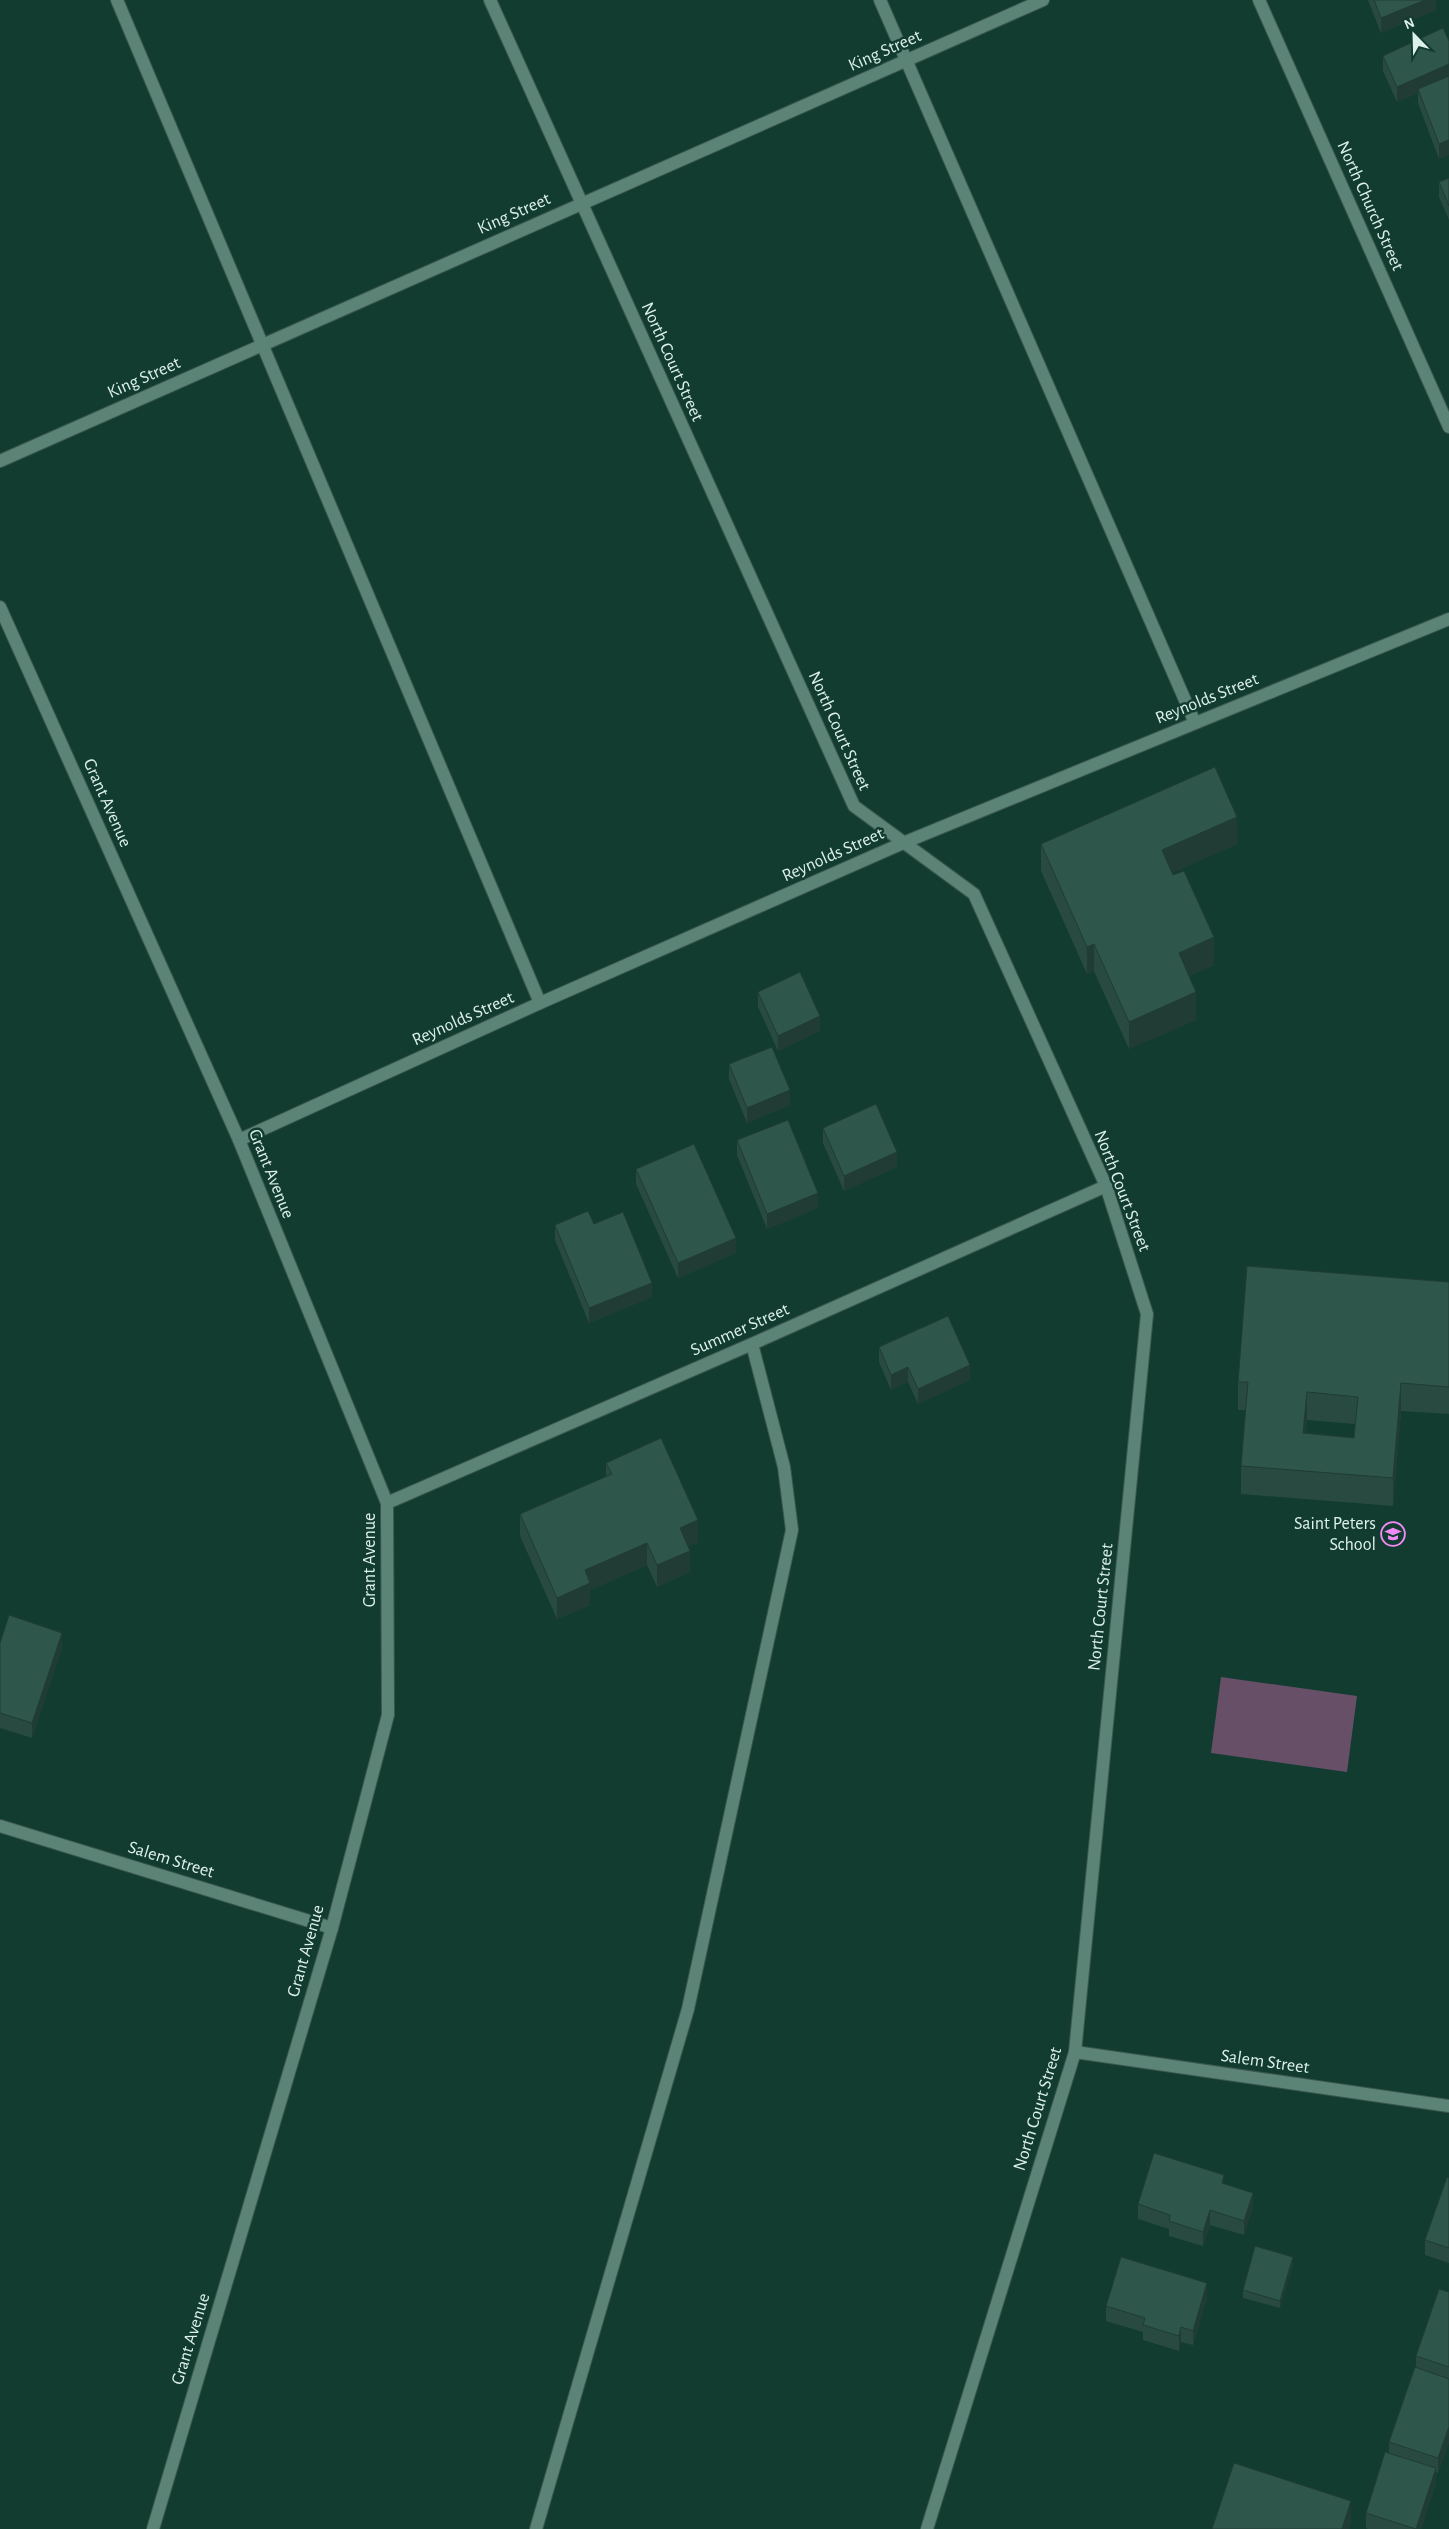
<svg xmlns="http://www.w3.org/2000/svg" width="1449" height="2529" font-family="'Alegreya Sans',sans-serif">
<style>
.green{fill:#664f67}
.lines{fill:none;stroke-linecap:round;stroke-linejoin:round}
.minor-casing{stroke:#3b584f;stroke-width:14}
.minor{stroke:#5b8477;stroke-width:12}
.wall{fill:#284a40;fill-rule:evenodd}
.shaded-wall{fill:#203c34}
.building{fill:#2e564a;stroke:#203c34;fill-rule:evenodd}
.labels{text-anchor:middle;dominant-baseline:central;stroke-width:5;stroke-linejoin:round;paint-order:stroke}
.street-label{font-size:18px;fill:#dcf1ea;stroke:#133c31}
.poi-label{font-size:18px;fill:#dcf1ea;stroke:#133c31;text-anchor:end}
</style>
<rect width="100%" height="100%" fill="#133c31"/>
<path class="green" d="M1221,1677L1357,1696L1347,1772L1211,1753Z"/>
<g class="lines">
<g class="minor-casing">
<g id="minor">
<path d="M117,0L540,1003"/>
<path d="M490,0L854,806L974,894L1106,1186L1147,1314L1075,2052L927,2529"/>
<path d="M880,0L1195,723"/>
<path d="M1259,0L1449,427"/>
<path d="M0,461L1043,0"/>
<path d="M0,607L239,1140L387,1503L388,1715L332,1928L153,2529"/>
<path d="M239,1140L540,1003L903,843L1449,619"/>
<path d="M387,1503L752,1344L1106,1186"/>
<path d="M0,1826L332,1928"/>
<path d="M1075,2052L1449,2106"/>
<path d="M536,2529L688,2009L792,1530L784,1467L752,1344"/>
</g>
</g>
<use href="#minor" class="minor"/>
</g>
<g class="wall">
<path d="M1368,0H1436V10L1381,33Z"/>
<path d="M1443,28L1439,159L1418,103V93L1397,102L1383,71V56Z"/>
<path d="M1449,178V220L1439,197V182Z"/>
<path d="M1041,844H1237L1172,873L1214,965L1189,976L1196,1020L1129,1049L1094,971L1087,974L1041,871Z"/>
<path d="M758,992L820,1031L778,1051L758,1007Z"/>
<path d="M729,1064L790,1105L747,1123L729,1079Z"/>
<path d="M823,1128L897,1167L844,1191L823,1143Z"/>
<path d="M737,1140L818,1208L767,1229L737,1155Z"/>
<path d="M636,1169L736,1253L678,1278L636,1184Z"/>
<path d="M594,1224L652,1297L589,1323L555,1240V1225Z"/>
<path d="M1449,1282V1414L1401,1411L1393,1506L1241,1494V1466L1246,1410H1238V1382ZM1307,1420L1355,1424L1354,1438L1306,1433Z"/>
<path d="M879,1347L970,1380L918,1404L908,1382L891,1390L879,1362Z"/>
<path d="M606,1463L698,1542L688,1546L690,1572L657,1587L647,1565L590,1590V1605L557,1619L520,1536V1514L606,1477Z"/>
<path d="M0,1643L62,1647L32,1738L0,1728Z"/>
<path d="M1449,2178V2263L1425,2255V2240Z"/>
<path d="M1224,2184L1253,2207L1244,2235L1210,2225L1203,2246L1169,2236V2229L1138,2219V2204Z"/>
<path d="M1293,2265L1280,2308L1243,2298V2290Z"/>
<path d="M1449,2292V2442L1438,2473L1436,2472V2483L1421,2529H1368L1366,2528V2513L1389,2453V2442L1416,2368V2356Z"/>
<path d="M1207,2298L1193,2345L1181,2342L1179,2351L1143,2340V2332L1106,2321V2306Z"/>
</g>
<g class="shaded-wall">
<path d="M1425,0H1436V10L1381,33V18Z"/>
<path d="M1449,64V78L1418,89V93L1397,102V87Z"/>
<path d="M1449,140V155L1439,159V144Z"/>
<path d="M1237,817V844L1162,878V850Z"/>
<path d="M1214,937V965L1179,981V953Z"/>
<path d="M1094,944V971L1087,974V947Z"/>
<path d="M1196,992V1020L1129,1049V1022Z"/>
<path d="M820,1016V1031L778,1051V1036Z"/>
<path d="M790,1090V1105L747,1123V1108Z"/>
<path d="M897,1152V1167L844,1191V1176Z"/>
<path d="M818,1193V1208L767,1229V1214Z"/>
<path d="M736,1238V1253L678,1278V1263Z"/>
<path d="M652,1283V1297L589,1323V1308Z"/>
<path d="M970,1365V1380L918,1404V1389Z"/>
<path d="M908,1367V1382L891,1390V1375Z"/>
<path d="M1401,1383V1411L1393,1506V1478Z"/>
<path d="M1307,1392V1420L1303,1461V1433Z"/>
<path d="M698,1520V1542L680,1550V1528Z"/>
<path d="M647,1543V1565L590,1590V1605L557,1619V1598L585,1570Z"/>
<path d="M690,1551V1572L657,1587V1565Z"/>
<path d="M62,1633V1647L32,1738V1723Z"/>
<path d="M1224,2175V2189L1222,2183Z"/>
<path d="M1253,2193V2207L1244,2235V2221Z"/>
<path d="M1210,2210V2225L1203,2246V2232Z"/>
<path d="M1293,2257V2265L1280,2308V2301Z"/>
<path d="M1207,2283V2298L1193,2345V2331Z"/>
<path d="M1181,2327V2342L1179,2351V2336Z"/>
<path d="M1449,2427V2442L1438,2473V2458Z"/>
<path d="M1436,2468V2483L1421,2529H1416Z"/>
<path d="M1351,2501V2522L1349,2529H1342Z"/>
</g>
<g class="building">
<path d="M1374,0H1425L1381,18Z"/>
<path d="M1443,28L1449,41V64L1397,87L1383,56Z"/>
<path d="M1449,76V140L1439,144L1418,89Z"/>
<path d="M1449,178V206L1439,182Z"/>
<path d="M1215,767L1237,817L1162,850L1173,875L1184,871L1214,937L1179,953L1196,992L1129,1022L1094,944L1087,947L1041,844Z"/>
<path d="M800,972L820,1016L778,1036L758,992Z"/>
<path d="M772,1047L790,1090L747,1108L729,1064Z"/>
<path d="M876,1104L897,1152L844,1176L823,1128Z"/>
<path d="M788,1120L818,1193L767,1214L737,1140Z"/>
<path d="M694,1144L736,1238L678,1263L636,1169Z"/>
<path d="M588,1211L594,1224L623,1212L652,1283L589,1308L555,1225Z"/>
<path d="M1247,1266L1449,1282V1387L1401,1383L1393,1478L1241,1466L1248,1382H1238ZM1307,1392L1358,1397L1354,1438L1303,1433Z"/>
<path d="M948,1316L970,1365L918,1389L908,1367L891,1375L879,1347Z"/>
<path d="M661,1438L698,1520L680,1528L690,1551L657,1565L647,1543L585,1570L590,1583L557,1598L520,1514L612,1474L606,1463Z"/>
<path d="M9,1615L62,1633L32,1723L0,1713V1643Z"/>
<path d="M1154,2153L1224,2175L1222,2183L1253,2193L1244,2221L1210,2210L1203,2232L1169,2221L1170,2215L1138,2204Z"/>
<path d="M1447,2177L1449,2178V2248L1425,2240Z"/>
<path d="M1255,2246L1293,2257L1280,2301L1243,2290Z"/>
<path d="M1121,2257L1207,2283L1193,2331L1181,2327L1179,2336L1143,2325L1145,2318L1106,2306Z"/>
<path d="M1439,2289L1449,2292V2367L1416,2356Z"/>
<path d="M1415,2367L1449,2379V2427L1438,2458L1389,2442Z"/>
<path d="M1385,2452L1436,2468L1416,2529L1366,2513Z"/>
<path d="M1234,2463L1351,2501L1342,2529H1212Z"/>
</g>
<defs>
<g id="school-ring" transform="scale(1.25)"><circle r="9.5" fill="#133c31" stroke="#ef8bf6" stroke-width="1.5"/><path d="M0-5L7-2L0 1L-7-2ZM-4 1L0 2.5L4 1V4Q0 6-4 4Z" fill="#ef8bf6"/></g>
</defs>
<g fill-rule="evenodd">
<use href="#school-ring" x="1393" y="1534"/>
</g>
<g class="labels">
<g class="street-label">
<text transform="translate(885 51) rotate(-24)">King Street</text>
<text transform="translate(1370 206) rotate(66)">North Church Street</text>
<text transform="translate(514 214) rotate(-24)">King Street</text>
<text transform="translate(672 362) rotate(66)">North Court Street</text>
<text transform="translate(144 378) rotate(-24)">King Street</text>
<text transform="translate(1207 699) rotate(-22)">Reynolds Street</text>
<text transform="translate(839 731) rotate(66)">North Court Street</text>
<text transform="translate(107 803) rotate(66)">Grant Avenue</text>
<text transform="translate(833 855) rotate(-24)">Reynolds Street</text>
<text transform="translate(463 1019) rotate(-24)">Reynolds Street</text>
<text transform="translate(271 1174) rotate(68)">Grant Avenue</text>
<text transform="translate(1122 1191) rotate(69)">North Court Street</text>
<text transform="translate(740 1330) rotate(-24)">Summer Street</text>
<text transform="translate(370 1560) rotate(-90)">Grant Avenue</text>
<text transform="translate(1101 1607) rotate(-84)">North Court Street</text>
<text transform="translate(171 1860) rotate(17)">Salem Street</text>
<text transform="translate(306 1951) rotate(-74)">Grant Avenue</text>
<text transform="translate(1265 2062) rotate(8)">Salem Street</text>
<text transform="translate(1038 2109) rotate(-73)">North Court Street</text>
<text transform="translate(191 2339) rotate(-73)">Grant Avenue</text>
</g>
<g class="poi-label">
<text x="1376" y="1524">Saint Peters<tspan x="1376" dy="21">School</tspan></text>
</g>
</g>
<g transform="translate(1414 35) rotate(337)" stroke="#133c31" stroke-width="4" paint-order="stroke">
<path d="M0-4L9 19L0 12L-9 19Z" fill="#dcf1ea"/>
<text y="-8" font-size="14" font-weight="bold" text-anchor="middle" fill="#dcf1ea">N</text>
</g>
</svg>
